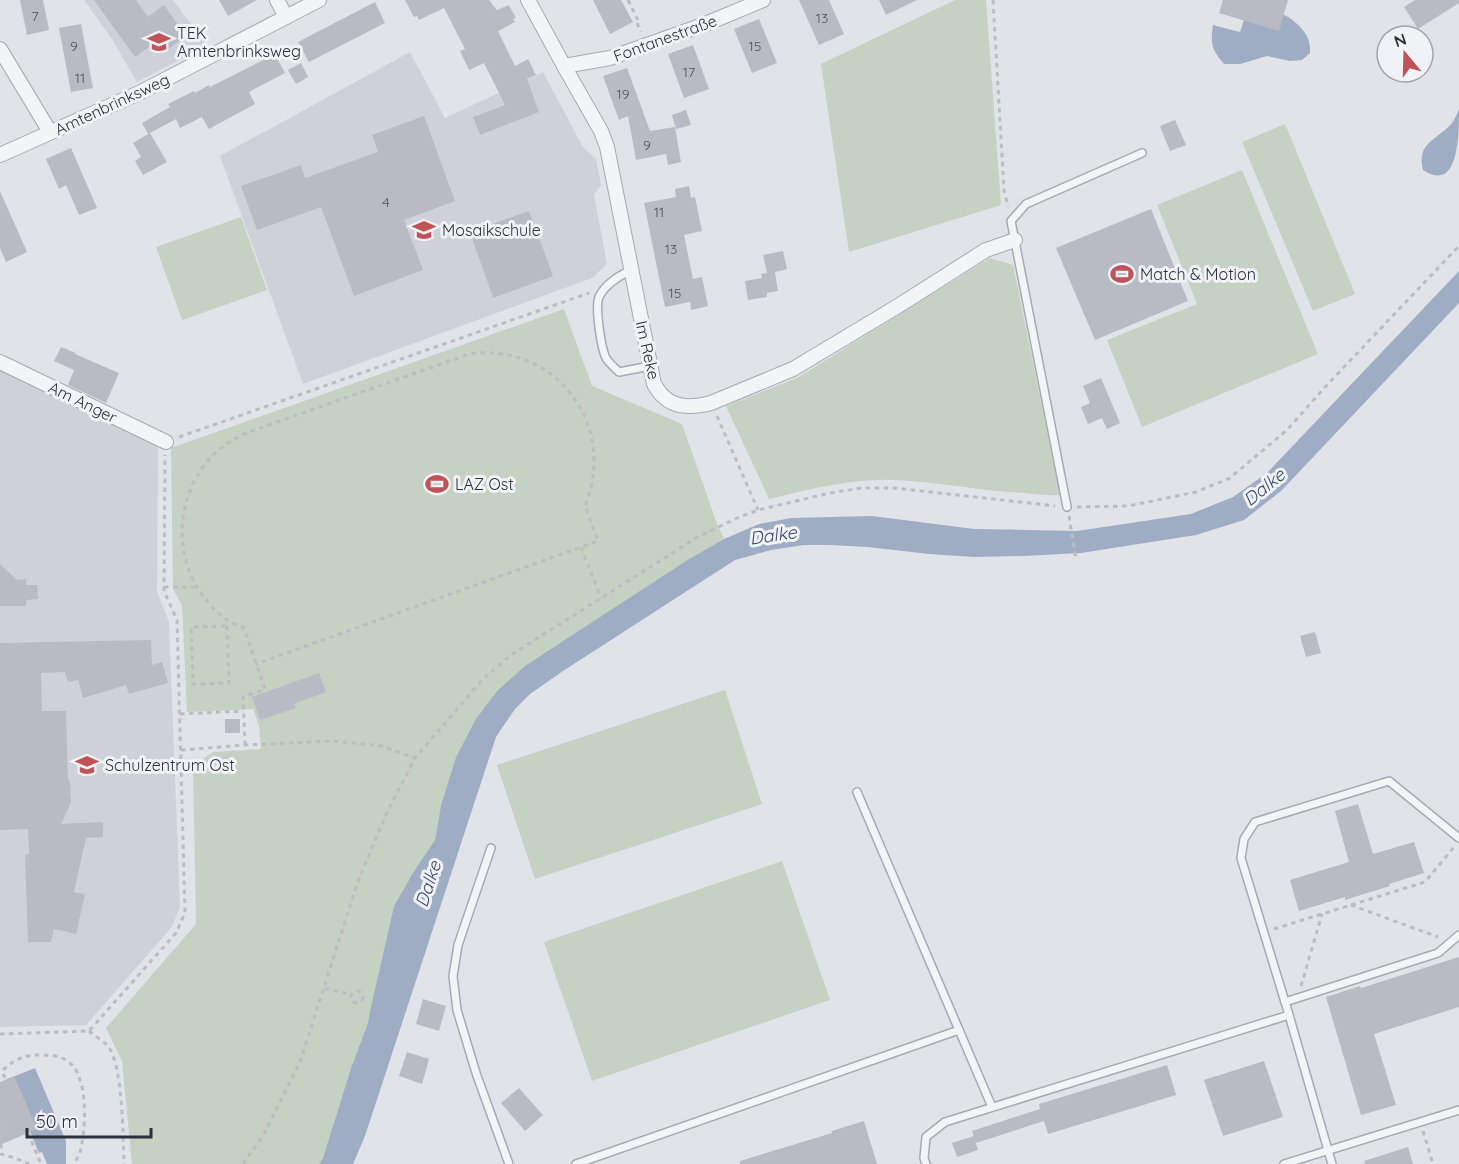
<svg xmlns="http://www.w3.org/2000/svg" width="1459" height="1164" font-family="Quicksand,sans-serif">
<style>
.built{fill:#cfd1d9}
.green{fill:#c5d1c3}
.water{fill:#9fadc4}
.building{fill:#b8bbc4}
.lines{fill:none;stroke-linecap:round;stroke-linejoin:round}
.lane-casing{stroke:#a6aab1;stroke-width:10}
.street-casing{stroke:#a6aab1;stroke-width:16}
.path{stroke:#bbbdc2;stroke-width:3;stroke-dasharray:4.5 4.5;stroke-linecap:butt}
.lane{stroke:#f3f4f6;stroke-width:7}
.street{stroke:#f3f4f6;stroke-width:14}
.labels{text-anchor:middle;dominant-baseline:central;stroke-width:6;stroke-linejoin:round;paint-order:stroke}
.number-label{font-size:14px;fill:#4e535f}
.poi-label{font-size:16px;fill:#2b303d;stroke:#f0f2f5;text-anchor:start}
.street-label{font-size:16px;fill:#2b303d;stroke:#f0f2f5}
.water-label{font-size:18px;font-style:italic;fill:#394b6d;stroke:#f0f2f5}
</style>
<rect width="100%" height="100%" fill="#e0e3e8"/>
<g class="built">
<path d="M84,0H173L207,46L137,82L112,39Z"/>
<path d="M410,52L445,118L543,72L583,147L596,159L601,185L594,195L607,264L592,278L303,384L220,156Z"/>
<path d="M0,370L158,443L157,592L169,622L180,908L171,928L86,1025L0,1027Z"/>
</g>
<g class="green">
<path d="M955,0H986L1001,205L849,252L821,64Z"/>
<path d="M1285,124L1355,294L1313,311L1242,142Z"/>
<path d="M1242,170L1318,354L1142,427L1107,340L1197,304L1157,205Z"/>
<path d="M241,217L267,290L182,320L156,247Z"/>
<path d="M990,258L1013,265L1060,495C1048,496 1036,494 1024,493C981,491 939,482 896,480C852,478 811,489 769,499L726,406L797,378Z"/>
<path d="M564,309L592,386L682,424L716,521L724,539L689,559L497,691L477,719L456,757L441,805L435,840L414,871L394,906L370,1011L368,1023L351,1068L323,1158L319,1164H132L122,1061L106,1028L196,924L193,766L213,752L261,749L259,725L253,709L187,712L182,605L173,589L171,448Z"/>
<path d="M725,690L762,804L535,879L497,765Z"/>
<path d="M782,861L830,1000L592,1081L544,942Z"/>
</g>
<g class="water">
<path d="M1284,15C1293,19 1307,31 1309,42C1310,45 1310,49 1310,53L1302,60L1290,61L1267,56L1240,64H1224C1212,50 1210,44 1213,25L1240,32L1244,20Z"/>
<path d="M1459,109C1459,135 1459,194 1423,170C1416,142 1438,140 1452,123C1455,119 1457,114 1459,109Z"/>
<path d="M1459,271V303L1281,491L1244,520L1196,535L1081,553L1024,556L974,557L929,554L868,547L830,545H804L771,550L735,560L563,671L530,694L515,709L496,737L365,1136L353,1164H319L323,1158L351,1068L368,1023L370,1011L394,906L414,871L435,840L441,805L456,757L476,719L497,691L525,666L689,559L724,539L759,524L791,518L872,516L974,529L1077,531L1191,514L1233,497L1267,473Z"/>
<path d="M35,1068L66,1141V1164H47L42,1152L39,1153L8,1079Z"/>
</g>
<g class="building">
<path d="M20,0H43L49,30L27,35Z"/>
<path d="M94,0H136L148,17L164,5L186,36L164,52L156,42L135,57Z"/>
<path d="M219,0H257L228,16Z"/>
<path d="M405,0H489L497,10L509,5L516,18L513,19L515,22L498,31L515,66L528,59L536,75L527,79L539,112L480,135L473,117L505,105L484,63L469,70L460,51L465,49L444,8L419,20L417,16L414,17Z"/>
<path d="M593,0H621L633,22L610,34Z"/>
<path d="M799,0H829L844,34L819,45Z"/>
<path d="M879,0H917L886,15Z"/>
<path d="M1223,0H1288L1279,31L1219,13Z"/>
<path d="M1415,0H1459V3L1418,29L1404,7Z"/>
<path d="M375,2L385,23L309,62L298,42Z"/>
<path d="M759,19L777,63L752,73L734,29Z"/>
<path d="M81,24L93,88L71,92L59,28Z"/>
<path d="M693,45L709,89L684,98L668,54Z"/>
<path d="M275,54L285,73L249,92L255,104L209,129L202,117L180,128L176,119L148,134L142,123L170,107L168,104L194,91L195,93L209,85L210,87Z"/>
<path d="M301,63L308,77L296,84L288,70Z"/>
<path d="M627,68L650,131L675,127L681,162L668,165L666,154L636,160L628,116L619,120L603,76Z"/>
<path d="M686,110L691,125L676,129L672,115Z"/>
<path d="M424,116L455,201L404,220L423,270L354,296L321,207L257,230L241,186L301,165L305,178L378,152L372,135Z"/>
<path d="M1175,120L1186,145L1170,151L1160,126Z"/>
<path d="M150,133L167,162L143,175L135,161L141,157L133,143Z"/>
<path d="M71,148L97,208L79,215L66,185L59,189L46,159Z"/>
<path d="M689,186L691,198L695,197L702,231L684,235L693,279L702,277L708,306L691,310L690,302L665,307L644,203L676,197L675,189Z"/>
<path d="M0,191L27,252L6,262L0,248Z"/>
<path d="M1151,209L1188,301L1095,340L1056,248Z"/>
<path d="M529,211L553,276L493,298L470,232Z"/>
<path d="M783,251L787,269L775,272L778,291L767,293V297L748,300L745,281L762,278L761,274L767,273L763,255Z"/>
<path d="M61,347L76,353L75,354L119,373L106,403L68,385L74,370L54,361Z"/>
<path d="M1101,378L1120,423L1107,429L1102,418L1088,424L1081,407L1090,403L1083,386Z"/>
<path d="M0,564L17,580L26,579V585H37L38,599L26,600V606H0Z"/>
<path d="M1315,632L1321,653L1306,657L1300,636Z"/>
<path d="M151,640L152,665L162,662L168,683L129,694L126,685L83,698L78,680L68,682L65,672L41,673L42,711H66L68,779L70,782L71,802L61,824L103,822V837L86,838L74,892L85,894L76,934L54,929L51,942H28L25,855L29,854L28,829L0,830V643Z"/>
<path d="M319,673L326,692L294,704L296,708L260,720L252,697Z"/>
<rect x="225" y="719" width="15" height="14"/>
<path d="M1358,804L1373,854L1414,842L1424,873L1389,884L1390,886L1345,900V897L1299,911L1290,880L1349,862L1335,811Z"/>
<path d="M1459,957V1007L1374,1034L1396,1105L1361,1115L1326,997L1360,986L1361,988Z"/>
<path d="M423,999L446,1006L439,1031L416,1024Z"/>
<path d="M407,1052L429,1059L422,1084L399,1076Z"/>
<path d="M1264,1061L1283,1117L1223,1136L1204,1080Z"/>
<path d="M1167,1065L1176,1095L1048,1134L1044,1121L976,1143L972,1131L1040,1109L1039,1104Z"/>
<path d="M14,1076L37,1129L0,1145V1082Z"/>
<path d="M519,1088L543,1115L525,1131L501,1103Z"/>
<path d="M864,1121L877,1164H740V1161L832,1133V1131Z"/>
<path d="M974,1136L978,1150L957,1157L952,1143Z"/>
<path d="M1408,1147L1413,1164H1365L1364,1161Z"/>
</g>
<g class="lines">
<g class="lane-casing">
<g id="lane">
<path d="M631,270C619,276 605,284 599,297C595,308 601,348 606,358C609,363 615,368 619,372L650,366"/>
<path d="M1067,507L1011,221L1026,204L1142,153"/>
<path d="M857,792L992,1107"/>
<path d="M491,848L458,945L453,976L457,1010L476,1073L509,1164"/>
<path d="M1285,1002L1438,953L1459,935"/>
<path d="M576,1164L959,1030"/>
<path d="M926,1164L924,1158L926,1137L945,1122L1289,1015"/>
<path d="M1284,1164L1459,1110"/>
<path d="M1332,1164L1289,1015L1241,858L1244,839L1255,822L1389,781L1459,838"/>
</g>
</g>
<g class="street-casing">
<g id="street">
<path d="M277,0L286,17"/>
<path d="M528,0L564,66L601,131L607,147L654,384C657,388 659,393 663,396C675,409 696,407 711,403L793,369L898,306L986,250L1015,240"/>
<path d="M0,49L50,132"/>
<path d="M564,66L610,58L703,25L763,0"/>
<path d="M0,155L139,93L319,0"/>
<path d="M0,362L166,442"/>
</g>
</g>
<g class="path">
<path d="M628,0L639,22L637,23L641,32"/>
<path d="M993,0L1004,190L1008,207"/>
<path d="M717,416L758,510"/>
<path d="M179,437L589,293"/>
<path d="M1077,507L1128,506L1196,492L1230,478L1287,430L1326,386L1459,246"/>
<path d="M1069,516L1076,559"/>
<path d="M581,547L601,598"/>
<path d="M164,587H196"/>
<path d="M227,626L229,683L193,684L191,627Z"/>
<path d="M180,714L243,711"/>
<path d="M245,745L243,697L265,689L244,628C237,625 229,622 223,617C216,612 209,604 204,597C171,555 176,492 214,454C224,444 237,438 249,432L469,354C556,342 618,425 585,506L598,541L256,664"/>
<path d="M181,750L245,745L333,741L382,746L415,758"/>
<path d="M1351,905L1438,937"/>
<path d="M1274,929L1425,882L1454,847"/>
<path d="M1301,986L1322,914"/>
<path d="M325,988L352,995"/>
<circle cx="357" cy="997" r="6"/>
<path d="M89,1031C95,1036 103,1041 108,1046C123,1065 123,1138 124,1164"/>
<path d="M0,1034L89,1031L176,933L185,913L177,620L164,591L165,455"/>
<path d="M5,1078L2,1071C14,1059 26,1054 44,1055C54,1055 66,1057 73,1066C88,1084 86,1130 80,1152C79,1156 76,1160 74,1164"/>
<path d="M0,1124L3,1122"/>
<path d="M0,1126L1,1130V1154L15,1158L29,1164"/>
<path d="M1423,1131L1433,1164"/>
<path d="M28,1133L41,1164"/>
<path d="M243,1164L264,1134L300,1062L358,881L388,810L415,758L482,680L511,655L696,538L737,518L758,510L830,493L861,488H894L1055,506"/>
</g>
<use href="#lane" class="lane"/>
<use href="#street" class="street"/>
</g>
<defs>
<g id="school-bare" transform="scale(1.8)"><path d="M0-5L7-2L0 1L-7-2ZM-4 1L0 2.5L4 1V4Q0 6-4 4Z" fill="#bf5358" stroke="#f0f2f5" stroke-width="2.5" paint-order="stroke"/></g>
<g id="stadium-bare" transform="scale(1.8)"><path d="M0-5a6.5 5 0 1 0 0 10a6.5 5 0 1 0 0-10ZM-3.5-1.8h7v3.6h-7Z" fill="#bf5358" stroke="#f0f2f5" stroke-width="2.5" paint-order="stroke"/></g>
</defs>
<g fill-rule="evenodd">
<use href="#school-bare" x="159" y="42"/>
<use href="#school-bare" x="424" y="230"/>
<use href="#stadium-bare" x="1122" y="274"/>
<use href="#stadium-bare" x="437" y="484"/>
<use href="#school-bare" x="87" y="765"/>
</g>
<g class="labels">
<g class="number-label">
<text x="35" y="16">7</text>
<text x="822" y="18">13</text>
<text x="74" y="46">9</text>
<text x="755" y="46">15</text>
<text x="689" y="72">17</text>
<text x="80" y="78">11</text>
<text x="623" y="94">19</text>
<text x="647" y="145">9</text>
<text x="386" y="202">4</text>
<text x="659" y="212">11</text>
<text x="671" y="249">13</text>
<text x="675" y="293">15</text>
</g>
<g class="poi-label">
<text x="177" y="33">TEK<tspan x="177" dy="18">Amtenbrinksweg</tspan></text>
<text x="442" y="230">Mosaikschule</text>
<text x="1140" y="274">Match &amp; Motion</text>
<text x="455" y="484">LAZ Ost</text>
<text x="105" y="765">Schulzentrum Ost</text>
</g>
<g class="street-label">
<text transform="translate(665 38) rotate(-20)">Fontanestraße</text>
<text transform="translate(112 104) rotate(-25)">Amtenbrinksweg</text>
<text transform="translate(648 350) rotate(77)">Im Reke</text>
<text transform="translate(83 402) rotate(26)">Am Anger</text>
</g>
<g class="water-label">
<text transform="translate(1264 487) rotate(-39)">Dalke</text>
<text transform="translate(773 535) rotate(-8)">Dalke</text>
<text transform="translate(428 884) rotate(-72)">Dalke</text>
</g>
</g>
<g transform="translate(1405 54) rotate(341)"><circle r="28" fill="#f0f2f5" stroke="#a1a4ab" stroke-width="1.5"/>
<path d="M0-4.5L10 22L0 15L-10 22Z" fill="#bf5358"/>
<text y="-9" font-size="16" font-weight="bold" text-anchor="middle" fill="#2b303d">N</text>
</g>
<path d="M27 1128v9h124v-9" fill="none" stroke="#2b303d" stroke-width="3"/>
<text x="36" y="1128" font-size="18" fill="#2b303d" stroke="#f0f2f5" stroke-width="4.5" paint-order="stroke">50 m</text>
</svg>
